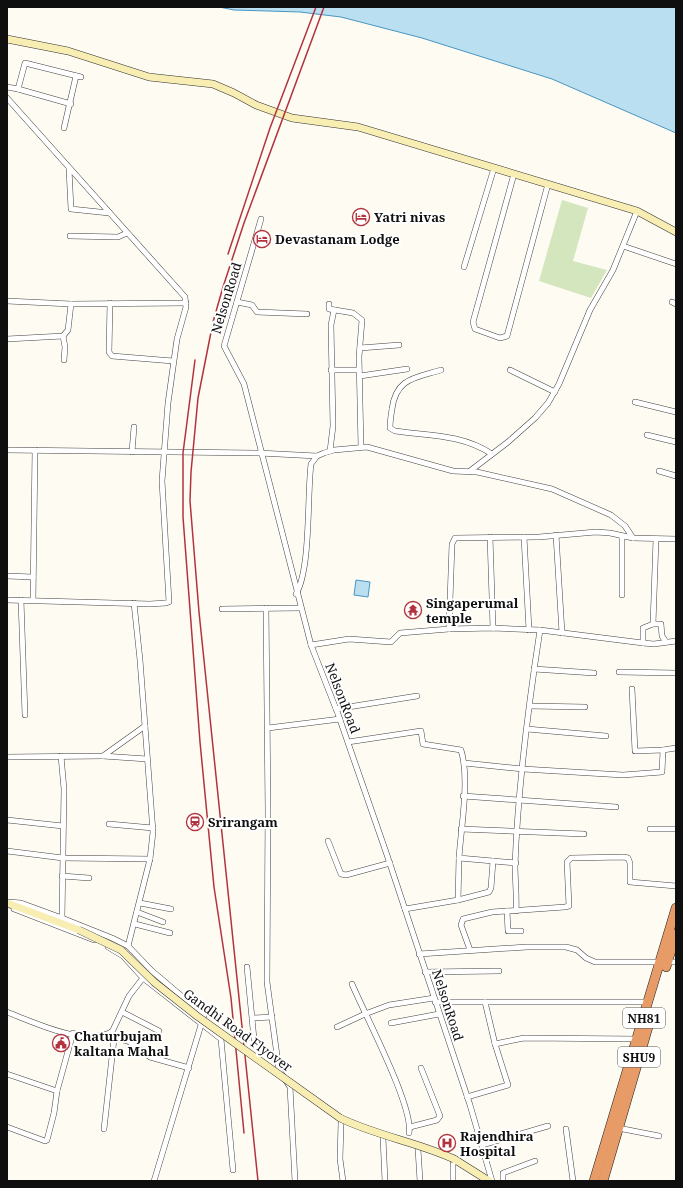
<svg xmlns="http://www.w3.org/2000/svg" width="683" height="1188" font-family="'Noto Serif',serif">
<style>
.green{fill:#d4e6be}
.water{fill:#badff1;stroke:#4896c1}
.lines{fill:none;stroke-linecap:round;stroke-linejoin:round}
.street-casing{stroke:#424242;stroke-width:6}
.secondary-casing{stroke:#313131;stroke-width:8}
.highway-casing{stroke:#202020;stroke-width:10}
.street{stroke:#fff;stroke-width:5}
.secondary{stroke:#f8edb3;stroke-width:7}
.highway{stroke:#e79b66;stroke-width:9}
.rail{stroke:#b2333e;stroke-width:1.5}
.secondary-bridge-casing{stroke:#313131;stroke-width:8;stroke-linecap:butt}
.secondary-bridge{stroke:#f8edb3;stroke-width:7}
.labels{text-anchor:middle;dominant-baseline:central;stroke-width:4;stroke-linejoin:round;paint-order:stroke}
.shield{fill:#fff;stroke:#575757;stroke-width:1}
.shield-label{font-size:12px;font-weight:bold;fill:#0f0f0f}
.poi-label{font-size:13px;font-weight:bold;fill:#0f0f0f;stroke:#fff;text-anchor:start}
.street-label{font-size:13px;fill:#0f0f0f;stroke:#fff}
</style>
<rect width="100%" height="100%" fill="#fefbf2"/>
<path class="green" d="M562,200L588,208L573,261L607,270L591,298L539,281Z"/>
<g class="water">
<path d="M219,7H676V133L552,79L422,38L341,17L300,12L234,10Z"/>
<path d="M356,580L370,582L368,597L354,595Z"/>
</g>
<g class="lines">
<g class="street-casing">
<g id="street">
<path d="M7,87L18,89L71,104"/>
<path d="M18,89L25,63L81,77"/>
<path d="M7,98L185,297L186,307L177,339L168,403L162,481L169,602L166,603L150,604L7,600"/>
<path d="M64,128L76,76"/>
<path d="M69,169L71,209L109,213"/>
<path d="M514,174L473,322L475,329L500,338L507,336L548,184"/>
<path d="M261,219L224,346L244,384L311,645L338,714L387,855L470,1105L492,1181"/>
<path d="M70,236L118,237L127,233"/>
<path d="M623,246L676,264"/>
<path d="M464,267L494,168"/>
<path d="M7,301L71,304"/>
<path d="M237,302L252,305L257,312L307,314"/>
<path d="M672,302L676,304"/>
<path d="M110,303L109,352L112,356L173,361"/>
<path d="M329,304V309L353,313L362,320L359,357L361,447"/>
<path d="M63,336L65,347L64,360"/>
<path d="M7,339L63,336L68,330L71,304L186,303"/>
<path d="M360,348L399,345"/>
<path d="M331,370H359"/>
<path d="M441,370C415,378 396,378 392,409C391,415 390,422 390,428L395,431C430,436 461,434 492,454"/>
<path d="M510,370L555,392"/>
<path d="M360,376L407,369"/>
<path d="M635,402L676,412"/>
<path d="M647,435L676,442"/>
<path d="M7,450L259,453L317,456"/>
<path d="M330,451L333,426L331,325L334,310"/>
<path d="M132,452L134,427"/>
<path d="M470,471L508,442L535,418L548,403L559,384L590,310L613,270L637,211"/>
<path d="M659,471L676,476"/>
<path d="M556,535L562,633"/>
<path d="M490,537L493,628"/>
<path d="M524,537L529,630"/>
<path d="M7,576L33,577"/>
<path d="M296,594C311,569 307,496 311,464L317,456L324,453L334,450L367,447L453,471L477,472L552,489L611,515L625,526L633,538L676,539"/>
<path d="M622,595V536"/>
<path d="M21,600L25,715"/>
<path d="M33,600L35,450"/>
<path d="M266,608L268,810L267,982L279,1070L290,1087L295,1181"/>
<path d="M222,609L300,608"/>
<path d="M653,624L656,539"/>
<path d="M540,630L493,628L449,629L452,544L455,538L539,537L596,532L610,533L633,538"/>
<path d="M643,643V628L653,624H661L662,636L666,642"/>
<path d="M311,645L349,639L391,642L400,633L449,629"/>
<path d="M534,669L594,673"/>
<path d="M619,672L676,673"/>
<path d="M632,689L635,751L663,750"/>
<path d="M530,706L585,707"/>
<path d="M336,709L417,696"/>
<path d="M268,728L340,719"/>
<path d="M527,729L606,736"/>
<path d="M348,742L421,731L423,744L461,750C470,779 461,827 459,858L516,863"/>
<path d="M61,756L64,789L62,918"/>
<path d="M103,756L147,759"/>
<path d="M7,757L103,756L145,726"/>
<path d="M464,763L523,769L623,775L662,772L663,750L676,748"/>
<path d="M463,796L616,807"/>
<path d="M7,820L63,826"/>
<path d="M109,824L153,828"/>
<path d="M461,829L584,834"/>
<path d="M650,829H676"/>
<path d="M328,841L341,874L346,875L390,863"/>
<path d="M7,851L63,858L150,859"/>
<path d="M62,876L89,878"/>
<path d="M458,900L459,858"/>
<path d="M8,902L21,903L62,918L112,938L128,946L152,971L204,1015L154,1181"/>
<path d="M140,903L171,909"/>
<path d="M14,909L94,940"/>
<path d="M405,909L458,900L489,892L491,888L493,861"/>
<path d="M507,911L508,931H521"/>
<path d="M516,911C517,895 515,880 515,865C518,786 528,708 540,630L643,643L654,644L676,641"/>
<path d="M137,912L163,922"/>
<path d="M135,924L170,933"/>
<path d="M128,946L150,859L153,832L140,660L134,603"/>
<path d="M108,947L123,956L143,978L221,1039L233,1170"/>
<path d="M470,950L461,925L463,919L492,912L565,907L569,906L567,862L571,858L624,857L628,858L630,863V882L676,886"/>
<path d="M419,954L527,947H566L577,950L586,958L595,962H676"/>
<path d="M247,967L254,1039L278,1062"/>
<path d="M425,972L499,971"/>
<path d="M352,984C364,1013 414,1107 409,1133"/>
<path d="M435,1002H649"/>
<path d="M7,1012C35,1023 83,1046 112,1032L129,996L143,978"/>
<path d="M122,1012L159,1031"/>
<path d="M253,1018L272,1017"/>
<path d="M391,1023L439,1014"/>
<path d="M337,1027L365,1014L389,1005L434,998"/>
<path d="M113,1038L128,1041L150,1057L189,1068"/>
<path d="M495,1044L524,1038L638,1039"/>
<path d="M7,1074L57,1091L73,1033"/>
<path d="M467,1097L508,1085L495,1044L485,1002"/>
<path d="M341,1123L340,1159L343,1181"/>
<path d="M7,1127L45,1141L47,1140L54,1113L57,1091"/>
<path d="M410,1127L437,1120L440,1116L421,1068"/>
<path d="M618,1128L659,1136"/>
<path d="M104,1129L114,1039L111,1032"/>
<path d="M566,1129L573,1181"/>
<path d="M383,1138L385,1181"/>
<path d="M482,1145L548,1126"/>
<path d="M418,1149L420,1181"/>
<path d="M453,1164V1181"/>
<path d="M503,1181V1173L535,1161"/>
</g>
</g>
<g class="secondary-casing">
<g id="secondary">
<path d="M7,39L68,51L149,77L213,84L234,93L256,105L292,118L358,127L637,211L676,232"/>
<path d="M7,903L79,930"/>
<path d="M454,1159L489,1181"/>
</g>
</g>
<g class="highway-casing">
<g id="highway">
<path d="M666,967L676,934"/>
<path d="M594,1181L676,908"/>
<path d="M603,1181L648,1027"/>
</g>
</g>
<use href="#street" class="street"/>
<use href="#secondary" class="secondary"/>
<use href="#highway" class="highway"/>
<g class="rail">
<path d="M228,254L270,128L316,7"/>
<path d="M195,360L183,453V517L200,742L214,887L231,998L244,1133"/>
<path d="M258,1181L199,612L190,501L191,472L198,398L213,322L223,287L244,223L324,7"/>
</g>
<g class="secondary-bridge-casing">
<path id="secondary-bridge" d="M79,930L121,950L154,982L197,1016L340,1118C377,1136 417,1142 454,1159"/>
</g>
<use href="#secondary-bridge" class="secondary-bridge"/>
</g>
<defs>
<g id="hotel-ring" transform="scale(0.9)"><circle r="9.5" fill="#fff" stroke="#b2333e" stroke-width="1.5"/><path d="M-6-4.5h1.5V1H6V5H4.5V3h-9V5H-6ZM-4 0a1.8 1.8 0 1 1 3.6 0ZM.5 0V-2.5h3Q6-2.5 6 0Z" fill="#b2333e"/></g>
<g id="temple-ring" transform="scale(0.9)"><circle r="9.5" fill="#fff" stroke="#b2333e" stroke-width="1.5"/><path d="M0-6L5-2H3V0L6.5 2.5H4V6H1.5V3h-3V6H-4V2.5H-6.5L-3 0V-2H-5Z" fill="#b2333e"/></g>
<g id="station-ring" transform="scale(0.9)"><circle r="9.5" fill="#fff" stroke="#b2333e" stroke-width="1.5"/><path d="M-3-6H3Q5-6 5-4V2Q5 4 3 4L4.5 6H3L1.5 4h-3L-3 6H-4.5L-3 4Q-5 4-5 2V-4Q-5-6-3-6ZM-3.5-4v3h7v-3ZM-3.5 1v1.5H-2V1ZM2 1v1.5H3.5V1Z" fill="#b2333e"/></g>
<g id="civic-ring" transform="scale(0.9)"><circle r="9.5" fill="#fff" stroke="#b2333e" stroke-width="1.5"/><path d="M-.6-6.5H3V-4.5H.6V-3L4-1V1h2V6H-6V1h2V-1L-.6-3ZM-1.2 2.5V6h2.4V2.5Z" fill="#b2333e"/></g>
<g id="hospital-ring" transform="scale(0.9)"><circle r="9.5" fill="#fff" stroke="#b2333e" stroke-width="1.5"/><path d="M-5-5h3v3.5h4V-5h3V5h-3V1.5h-4V5h-3Z" fill="#b2333e"/></g>
</defs>
<g fill-rule="evenodd">
<use href="#hotel-ring" x="361" y="217"/>
<use href="#hotel-ring" x="262" y="239"/>
<use href="#temple-ring" x="413" y="610"/>
<use href="#station-ring" x="195" y="822"/>
<use href="#civic-ring" x="61" y="1043"/>
<use href="#hospital-ring" x="447" y="1143"/>
</g>
<g class="labels">
<g class="shield">
<rect x="623" y="1008" width="42" height="20" rx="3"/>
<rect x="618" y="1047" width="42" height="20" rx="3"/>
</g>
<g class="shield-label">
<text x="644" y="1018">NH81</text>
<text x="639" y="1057">SHU9</text>
</g>
<g class="poi-label">
<text x="374" y="217">Yatri nivas</text>
<text x="275" y="239">Devastanam Lodge</text>
<text x="426" y="603">Singaperumal<tspan x="426" dy="15">temple</tspan></text>
<text x="208" y="822">Srirangam</text>
<text x="74" y="1036">Chaturbujam<tspan x="74" dy="15">kaltana Mahal</tspan></text>
<text x="460" y="1136">Rajendhira<tspan x="460" dy="15">Hospital</tspan></text>
</g>
<g class="street-label">
<text transform="translate(226 298) rotate(-73)">NelsonRoad</text>
<text transform="translate(343 698) rotate(69)">NelsonRoad</text>
<text transform="translate(448 1005) rotate(72)">NelsonRoad</text>
<text transform="translate(238 1030) rotate(36)">Gandhi Road Flyover</text>
</g>
</g>
<rect width="683" height="1188" fill="none" stroke="#0f0f0f" stroke-width="16"/>
</svg>
